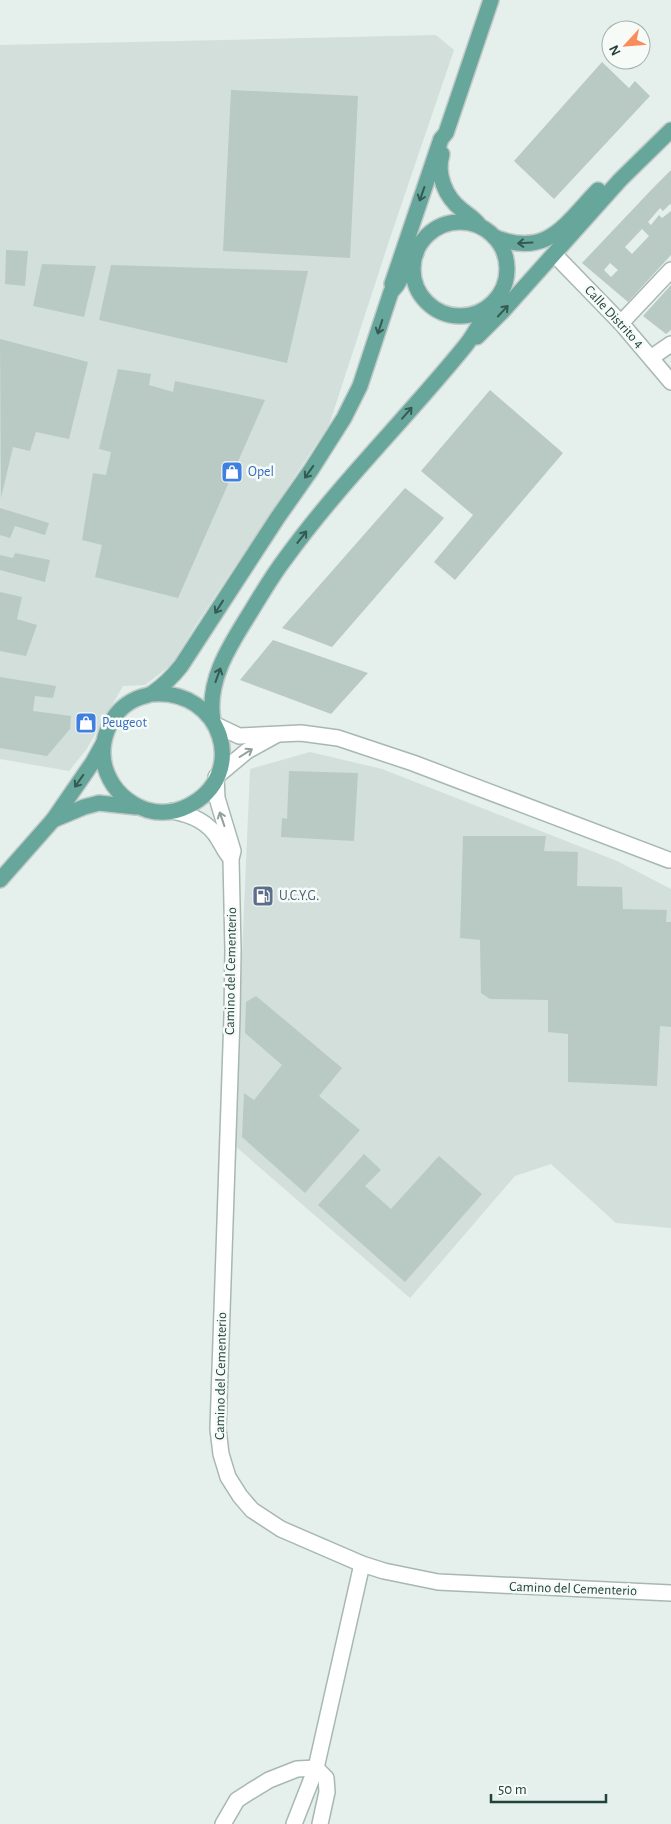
<svg xmlns="http://www.w3.org/2000/svg" width="671" height="1824" font-family="'Alegreya Sans',sans-serif">
<style>
.built{fill:#d2dfda}
.building{fill:#b9cac4;fill-rule:evenodd}
.lines{fill:none;stroke-linecap:round;stroke-linejoin:round}
.street-casing{stroke:#a7b8b3;stroke-width:18}
.primary-casing{stroke:#c1cac8;stroke-width:18}
.street{stroke:#fff;stroke-width:15}
.primary{stroke:#67a69b;stroke-width:15}
.oneway{stroke:#335b54}
.oneway2{stroke:#90a09e}
.labels{text-anchor:middle;dominant-baseline:central;stroke-width:5;stroke-linejoin:round;paint-order:stroke}
.street-label{font-size:14px;fill:#22423c;stroke:#f6fbf8}
.shop-label{font-size:14px;fill:#366cbe;stroke:#f6fbf8;text-anchor:start}
.service-label{font-size:14px;fill:#4e5e75;stroke:#f6fbf8;text-anchor:start}
</style>
<rect width="100%" height="100%" fill="#e5efeb"/>
<g class="built">
<path d="M436,35L454,50L391,235L329,425L197,623L171,665L145,685L123,686L86,750L69,771L0,759V45Z"/>
<path d="M310,752L382,769L617,861L671,889V1228L616,1223L551,1164L515,1176L410,1298L234,1145L250,769Z"/>
</g>
<g class="building">
<path d="M602,62L629,88L635,81L650,96L554,199L514,161Z"/>
<path d="M231,90L358,96L350,258L223,251Z"/>
<path d="M671,170V205L670,204L663,211L660,208L648,222L651,225L659,215L662,218L671,211V255L628,302L582,263L654,187ZM642,229L649,236L632,254L625,247ZM610,263L618,270L611,277L604,270Z"/>
<path d="M6,250L28,251L25,286L5,284Z"/>
<path d="M42,264L96,266L84,317L33,306Z"/>
<path d="M111,265L308,271L287,363L99,320Z"/>
<path d="M671,285V330L666,334L643,316Z"/>
<path d="M0,339L88,362L69,439L36,432L30,451L13,447L1,498Z"/>
<path d="M118,369L151,374L149,385L173,392L175,381L265,400L178,598L95,577L102,545L82,540L93,473L106,475L111,452L99,449Z"/>
<path d="M490,390L563,453L455,580L434,562L473,515L421,471Z"/>
<path d="M405,488L444,518L332,647L282,628Z"/>
<path d="M0,508L49,523L45,535L15,526L10,538L0,535Z"/>
<path d="M15,553L50,560L45,582L0,570V555L13,558Z"/>
<path d="M0,592L22,597L17,619L37,625L26,656L0,651Z"/>
<path d="M273,640L368,673L331,714L240,680Z"/>
<path d="M0,677L56,686L53,698L35,696L33,711L71,716L70,729L47,756L0,748Z"/>
<path d="M289,771L358,773L354,841L281,837L282,818L287,819Z"/>
<path d="M463,836H546L544,851L578,852L577,886L622,887L623,909L667,910L666,922H671V1027L660,1026L657,1086L568,1082V1034L548,1032V1000L490,999L481,993L480,940L460,938Z"/>
<path d="M256,996L342,1068L319,1096L360,1130L305,1193L242,1137L244,1093L254,1100L282,1065L245,1033L246,1002Z"/>
<path d="M364,1154L381,1170L365,1186L391,1209L439,1156L482,1194L405,1282L318,1205Z"/>
</g>
<g class="lines">
<g class="street-casing">
<g id="street">
<path d="M554,254L621,323L671,382"/>
<path d="M621,323L671,270"/>
<path d="M652,357L671,344"/>
<path d="M214,724L239,736L301,733L338,738L413,763L669,860"/>
<path d="M217,776L247,751L276,735"/>
<path d="M216,777L217,798L233,851L231,859L233,950L232,1016L218,1429L221,1454L228,1477L240,1496L252,1510L281,1529L362,1564L384,1571L438,1582L671,1593"/>
<path d="M172,811C192,815 209,822 219,840C223,846 225,852 230,857"/>
<path d="M223,1824L237,1800L251,1791L269,1780L297,1769L316,1768L326,1778L327,1792L320,1824"/>
<path d="M294,1824L316,1768L362,1564"/>
</g>
</g>
<g class="primary-casing">
<g id="primary">
<path d="M442,154C436,174 445,197 462,210C468,215 474,218 479,225"/>
<circle cx="460" cy="269" r="47"/>
<path d="M494,237C548,258 564,225 598,190"/>
<path d="M392,284L441,139L446,133L491,0"/>
<path d="M477,337L502,312L620,180L671,130"/>
<path d="M152,694C222,688 250,775 188,806C176,812 161,814 147,810C129,804 114,791 107,773C96,746 109,711 136,699C142,696 149,696 154,692C164,685 173,676 181,666L278,517L311,470L344,418L360,386L391,292L397,285L416,253"/>
<path d="M213,721C206,681 230,645 250,613C261,595 272,576 285,559C340,483 407,418 466,345C475,334 482,319 490,306"/>
<path d="M53,820L84,807L99,803L136,807"/>
<path d="M0,880L53,820L93,762L103,744"/>
</g>
</g>
<use href="#street" class="street"/>
<use href="#primary" class="primary"/>
</g>
<defs><path id="oneway-shaft" d="M-6 0H5M1.5-3L5.5 0L1.5 3" fill="none" stroke-width="1.6" stroke-linecap="round" stroke-linejoin="round" transform="scale(1.25)"/></defs>
<g class="oneway">
<use href="#oneway-shaft" transform="translate(422 194) rotate(109)"/>
<use href="#oneway-shaft" transform="translate(525 243) rotate(177)"/>
<use href="#oneway-shaft" transform="translate(503 311) rotate(-47)"/>
<use href="#oneway-shaft" transform="translate(380 327) rotate(108)"/>
<use href="#oneway-shaft" transform="translate(407 413) rotate(-49)"/>
<use href="#oneway-shaft" transform="translate(309 472) rotate(125)"/>
<use href="#oneway-shaft" transform="translate(302 537) rotate(-52)"/>
<use href="#oneway-shaft" transform="translate(219 607) rotate(122)"/>
<use href="#oneway-shaft" transform="translate(218 675) rotate(-70)"/>
<use href="#oneway-shaft" transform="translate(79 781) rotate(125)"/>
</g>
<g class="oneway2">
<use href="#oneway-shaft" transform="translate(246 753) rotate(-32)"/>
<use href="#oneway-shaft" transform="translate(222 819) rotate(-109)"/>
</g>
<defs>
<g id="shop-square" transform="scale(1.125)"><rect x="-9" y="-9" width="18" height="18" rx="4" fill="#3f7fe0" stroke="#f6fbf8"/><path d="M-5-2.5h2.3a2.7 3.5 0 0 1 5.4 0H5L5.5 6h-11ZM-1.5-2.5h3a1.5 2.3 0 0 0-3 0Z" fill="#fff"/></g>
<g id="fuel-square" transform="scale(1.125)"><rect x="-9" y="-9" width="18" height="18" rx="4" fill="#5c6f8a" stroke="#f6fbf8"/><path d="M-5.5-6h7V0h2V4h1.3V-2.5L3-4.5l.8-.8L6-3V5H2.5V1h-1V6h-7ZM-4.2-4.7v3.2H.2V-4.7Z" fill="#fff"/></g>
</defs>
<g fill-rule="evenodd">
<use href="#shop-square" x="232" y="472"/>
<use href="#shop-square" x="86" y="723"/>
<use href="#fuel-square" x="263" y="896"/>
</g>
<g class="labels">
<g class="street-label">
<text transform="translate(614 317) rotate(47)">Calle Distrito 4</text>
<text transform="translate(231 971) rotate(-89)">Camino del Cementerio</text>
<text transform="translate(221 1376) rotate(-89)">Camino del Cementerio</text>
<text transform="translate(573 1589) rotate(2)">Camino del Cementerio</text>
</g>
<g class="shop-label">
<text x="248" y="472">Opel</text>
<text x="102" y="723">Peugeot</text>
</g>
<g class="service-label">
<text x="279" y="896">U.C.Y.G.</text>
</g>
</g>
<g transform="translate(626 45) rotate(244)"><circle r="24" fill="#f6fbf8" stroke="#a1b1ad"/>
<path d="M0-4L9 19L0 12L-9 19Z" fill="#f98c58"/>
<text y="-8" font-size="14" font-weight="bold" text-anchor="middle" fill="#22423c">N</text>
</g>
<path d="M491 1794v8h115v-8" fill="none" stroke="#22423c" stroke-width="2.5"/>
<text x="498" y="1794" font-size="15" fill="#22423c" stroke="#f6fbf8" stroke-width="4" paint-order="stroke">50 m</text>
</svg>
